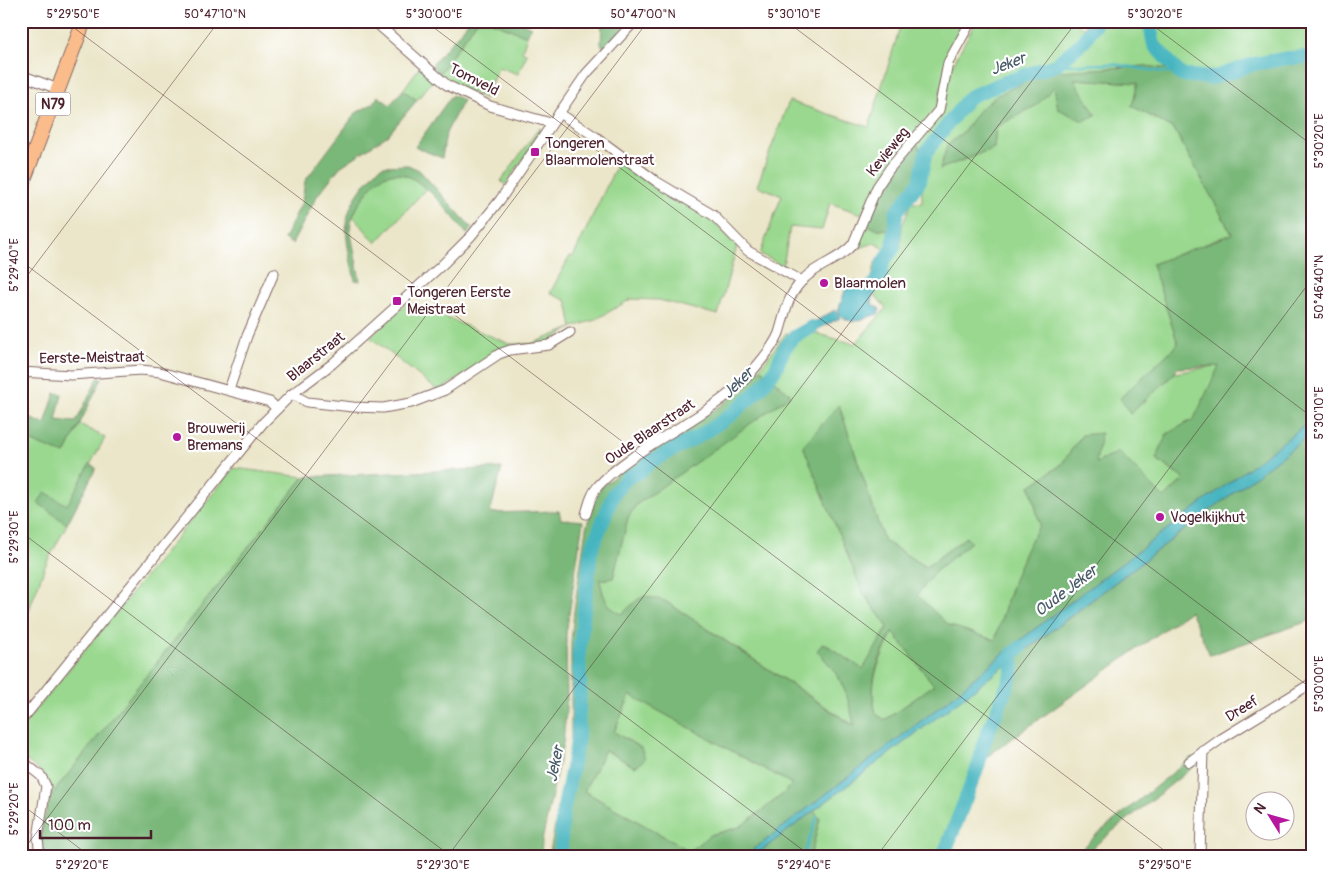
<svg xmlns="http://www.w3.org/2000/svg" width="1333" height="878" font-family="Pangolin,sans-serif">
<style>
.green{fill:#99d88e;stroke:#727c5c}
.forest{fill:#7ab879;stroke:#626c52;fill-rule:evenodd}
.water{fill:#46b5c0;stroke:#486a76}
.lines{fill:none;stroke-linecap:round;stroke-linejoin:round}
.stream{stroke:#46b5c0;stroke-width:2.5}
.river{stroke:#46b5c0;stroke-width:14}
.street-casing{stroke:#826562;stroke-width:11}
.primary-casing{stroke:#826562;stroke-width:16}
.street{stroke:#fff;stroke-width:9}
.primary{stroke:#f9bc8a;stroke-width:14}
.ticks{fill:none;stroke:#4a1f2b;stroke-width:1;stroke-opacity:0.45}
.poi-dot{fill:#b5179e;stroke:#fff;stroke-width:2}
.labels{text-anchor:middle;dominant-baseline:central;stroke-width:4.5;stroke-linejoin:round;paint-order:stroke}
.shield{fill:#fff;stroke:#80626b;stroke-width:1}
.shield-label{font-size:14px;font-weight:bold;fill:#4a1f2b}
.street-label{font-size:15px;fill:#4a1f2b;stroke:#fff}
.poi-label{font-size:15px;fill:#4a1f2b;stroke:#fff;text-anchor:start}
.water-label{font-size:16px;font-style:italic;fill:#485b67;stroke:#fff}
.neatline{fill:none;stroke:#4a1f2b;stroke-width:2}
.ticks-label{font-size:12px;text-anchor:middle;fill:#4a1f2b}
</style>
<rect width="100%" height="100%" fill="#fff"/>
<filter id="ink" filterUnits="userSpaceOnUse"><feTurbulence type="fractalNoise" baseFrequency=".02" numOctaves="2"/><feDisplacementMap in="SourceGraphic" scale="10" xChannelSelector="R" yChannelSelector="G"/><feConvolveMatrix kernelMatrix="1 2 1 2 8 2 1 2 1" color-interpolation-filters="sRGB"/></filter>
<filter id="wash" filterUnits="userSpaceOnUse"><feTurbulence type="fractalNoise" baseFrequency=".0096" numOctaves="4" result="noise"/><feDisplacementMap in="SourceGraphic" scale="20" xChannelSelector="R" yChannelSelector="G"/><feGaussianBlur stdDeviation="1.12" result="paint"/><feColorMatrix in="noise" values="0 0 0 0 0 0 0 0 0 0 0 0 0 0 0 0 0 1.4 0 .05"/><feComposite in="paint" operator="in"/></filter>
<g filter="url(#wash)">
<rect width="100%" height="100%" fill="#ebe6c9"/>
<g class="green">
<path d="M477,21H490L527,36L522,51L527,54L518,74L498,67L485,98L452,85L439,74Z"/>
<path d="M902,21H967L948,54L938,105L861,214L830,203L822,230L790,227L783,266L760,254L782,195L757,186L789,101L869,127Z"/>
<path d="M976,21H1073L1083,28L1088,21H1312V55L1222,77L1146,66L1058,71L979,110L964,131L947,146L940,169L994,148L996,127L1036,105L1054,87L1096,115L1073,79L1138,83L1132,106L1174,129L1232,234L1152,264L1178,344L1121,398L1130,414L1175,373L1220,365L1194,419L1167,434L1156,459L1184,479L1163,499L1119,453L1096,463L1082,435L1061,465L1030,486L1041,525C1018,558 1007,602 995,640L947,625L916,595L935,572L971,542L966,537L926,567L884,541L839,405L863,593L888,627L863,670L824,643L817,651C841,675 848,693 855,726L665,601L627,609L622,614C606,607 603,596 600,580L613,578L628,518L636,505L790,395L760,368L786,333L798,339L814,333L855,344L886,308L874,294L877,285L873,282L871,284L875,263L885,249L874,243L851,251L866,224L875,229L889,230L887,247L900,250L902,226L911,203H922V188L927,174L929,153H922L917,144L939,116L944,106L950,70Z"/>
<path d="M421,65L434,79L417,100L403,90Z"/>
<path d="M539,128L542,130L505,185L501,181Z"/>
<path d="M621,156L712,219L737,246L718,315L659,300L631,299L595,320L573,327L546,343L509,348L438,391L370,337L408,302L510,344H531L572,328L567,301L550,293L570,256L573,257Z"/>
<path d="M400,172L412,177L426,189L376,243L353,216C364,194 373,174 400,172Z"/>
<path d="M21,377L34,378L21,394Z"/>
<path d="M80,424L105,438L67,506L39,503L67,524L45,566L26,618L21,617V438L65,454Z"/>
<path d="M234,468L304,477L50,797C52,776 37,769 21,757V728Z"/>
<path d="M893,632L934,685L885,720L876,714C868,678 879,664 893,632Z"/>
<path d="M1009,662L1004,688L980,741L976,757L936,857H810L820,819L814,811Z"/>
<path d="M630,695L792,784L782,795L740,827L710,835L690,851L584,791L605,749L635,767L641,748L614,732Z"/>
</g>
<g class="forest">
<path d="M469,21H477L439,74L432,65Z"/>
<path d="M490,21H518L531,27L527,36Z"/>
<path d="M602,21H619L625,26L604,48L601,44Z"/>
<path d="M1312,55V420L1011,647L947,701L744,857H549L571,743V642L574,611L586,528L595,498L601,487L621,471L726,402L760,368L791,395L636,505L628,518L613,578L600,580C603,596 606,607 622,614L637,600L645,596L665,601L854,726C848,693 841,675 817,651L823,643L863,669L888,627L863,593L803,446L839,405L884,541L926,567L966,537L971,542L935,572L917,595L948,625L995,640C1007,602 1018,558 1040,525L1030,486L1061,465L1082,435L1101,433L1096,463L1119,452L1164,498L1184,479L1156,459L1167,434L1194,419L1219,366L1177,368L1175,373L1130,414L1120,398L1178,344L1152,264L1232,234L1174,129L1132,106L1138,83L1074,79L1096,115L1083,121L1058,109L1054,87L1037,105L996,127L994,148L940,169L947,146L964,131L979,110L996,96L1031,79L1058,71L1146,66L1222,77ZM893,632L934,685L885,720L876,714C868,681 877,662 893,632ZM630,695L792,784L782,795L740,827L710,835L689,851L584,791L605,750L635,767L645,759L641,748L614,732Z"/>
<path d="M403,90L417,100L388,135L340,167L317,196L292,244L284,239L302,202L305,181L356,113L374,103L378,96L390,105Z"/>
<path d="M452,95L463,100L446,133L442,158L415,147Z"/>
<path d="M917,144C927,162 919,179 906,193V205L900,224C888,231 879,231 866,224L888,180Z"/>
<path d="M408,165L419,170L472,228L467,234C444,207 401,143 368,191C360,202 351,214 350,229L360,281L355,280C343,227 338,213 377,170L383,166Z"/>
<path d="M98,378H102L65,454L21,438V415L45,424L55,393L62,394L56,420L76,422Z"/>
<path d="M1312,433V620L1210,655L1190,611L985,758L1017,675L1016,658Z"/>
<path d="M90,464L96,468L67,524L38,503L45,492L67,505Z"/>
<path d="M502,468L490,513L559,511L561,519L583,521L566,634L567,699L563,743L542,841L541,857H43L39,838L50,797L304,477Z"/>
<path d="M1192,757L1198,763L1098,843L1084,857H1074L1095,836Z"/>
<path d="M814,811L820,819L810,857H753Z"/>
</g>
<g class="water">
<path d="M856,281L863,284L873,282L877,286L874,289L872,304L880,309L878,314L853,322L842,317L838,311L848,282Z"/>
<path d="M835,310L840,318L798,339L795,333Z"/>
<path d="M1312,420V433L753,857H744L947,701L1011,647Z"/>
</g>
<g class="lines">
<g class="stream">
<path d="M1055,65L1113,64L1181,75"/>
<path d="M803,857L817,817"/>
</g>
<g class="river">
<path d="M1149,21L1154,45L1181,75L1212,78L1254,64L1288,58L1312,57"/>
<path d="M862,295L872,287L881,275L883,262L893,249L896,213L920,181L926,152L969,97L1002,83L1055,65L1084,41L1097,21"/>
<path d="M558,857L561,849L562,817L578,738L580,683L579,654L591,551L614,493L628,477L641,471L650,462L699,436L731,415L761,388L775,370L784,349L794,337L812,327"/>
<path d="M943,857L979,764L984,742L1012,674L1013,653L1021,647"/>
</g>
</g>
</g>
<g filter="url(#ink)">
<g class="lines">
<g class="street-casing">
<g id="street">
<path d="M374,21L447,85L490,106L551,123"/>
<path d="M21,75L58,89"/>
<path d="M559,113L596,137L657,182L713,215L748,251L802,281"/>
<path d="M21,372L71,375L141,370L160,372L270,402L277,409"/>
<path d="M229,390L247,336L274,273"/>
<path d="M292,394L307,402L353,407L383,408L411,403L445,390L499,354L510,350L549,345L570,332"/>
<path d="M586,514C589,504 591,494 598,486C631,450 692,425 731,392C745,381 773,349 779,333C785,314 787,297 801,282C815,265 839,261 853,244L877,187L890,168L939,110L948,63L971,21"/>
<path d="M21,721L263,423L292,394L332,364L442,265L471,236L500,200L586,74L635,21"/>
<path d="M21,760L41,776L46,786L38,838L40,857"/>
<path d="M1189,762L1221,739L1312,683"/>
<path d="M1200,857L1203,751"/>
</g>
</g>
<g class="primary-casing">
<path id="primary" d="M21,187L84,21"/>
</g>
<use href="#street" class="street"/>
<use href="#primary" class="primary"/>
</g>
</g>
<path class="ticks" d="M65,21L1173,857M425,21L1312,689M786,21L1312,417M1147,21L1312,145M21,261L812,857M21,284L219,21M21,532L452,857M21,804L91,857M21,853L648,21M447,857L1077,21M876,857L1312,279M1305,857L1312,848"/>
<g class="poi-dot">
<rect x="530" y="147" width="10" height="10" rx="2.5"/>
<circle cx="824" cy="283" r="5"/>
<rect x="392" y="296" width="10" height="10" rx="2.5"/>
<circle cx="177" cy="437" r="5"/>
<circle cx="1160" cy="517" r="5"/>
</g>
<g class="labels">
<rect class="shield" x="35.5" y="92.5" width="35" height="23" rx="4"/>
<g class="shield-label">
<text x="53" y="104">N79</text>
</g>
<g class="street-label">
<text transform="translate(474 80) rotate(27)">Tomveld</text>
<text transform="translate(888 152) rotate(-51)">Kevieweg</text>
<text transform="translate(316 357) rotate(-39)">Blaarstraat</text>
<text transform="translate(92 358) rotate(-1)">Eerste-Meistraat</text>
<text transform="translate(650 432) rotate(-34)">Oude Blaarstraat</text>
<text transform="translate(1242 709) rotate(-32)">Dreef</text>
</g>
<g class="poi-label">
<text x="545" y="143">Tongeren<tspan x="545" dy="17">Blaarmolenstraat</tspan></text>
<text x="834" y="283">Blaarmolen</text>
<text x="407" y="292">Tongeren Eerste<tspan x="407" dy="17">Meistraat</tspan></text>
<text x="187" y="428">Brouwerij<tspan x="187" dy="17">Bremans</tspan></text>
<text x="1170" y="517">Vogelkijkhut</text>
</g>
<g class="water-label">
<text transform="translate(1008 64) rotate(-21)">Jeker</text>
<text transform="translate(738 383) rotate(-45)">Jeker</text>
<text transform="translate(1066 591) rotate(-37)">Oude Jeker</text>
<text transform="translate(555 764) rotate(-78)">Jeker</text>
</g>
</g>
<rect width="1333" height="878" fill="none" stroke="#fff" stroke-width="55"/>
<g transform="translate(1270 816) rotate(307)"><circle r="24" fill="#ffffff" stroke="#b7a5aa"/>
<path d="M0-4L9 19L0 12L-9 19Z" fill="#b5179e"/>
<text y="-8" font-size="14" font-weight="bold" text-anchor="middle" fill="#4a1f2b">N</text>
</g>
<path d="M40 830v8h111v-8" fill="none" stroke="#4a1f2b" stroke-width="2.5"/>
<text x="48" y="830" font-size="15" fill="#4a1f2b" stroke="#ffffff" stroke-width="4" paint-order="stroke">100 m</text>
<rect x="28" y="28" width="1278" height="822" class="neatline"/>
<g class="ticks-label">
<text x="73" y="18">5°29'50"E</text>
<text x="215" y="18">50°47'10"N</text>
<text x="434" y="18">5°30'00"E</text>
<text x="643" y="18">50°47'00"N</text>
<text x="794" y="18">5°30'10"E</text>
<text x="1155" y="18">5°30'20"E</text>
<text transform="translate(1319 141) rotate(-90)" y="4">5°30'20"E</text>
<text transform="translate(14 265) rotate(-90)" y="4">5°29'40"E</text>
<text transform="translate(1319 287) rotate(-90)" y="4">50°46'40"N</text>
<text transform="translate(1319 413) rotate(-90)" y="4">5°30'10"E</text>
<text transform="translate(14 537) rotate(-90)" y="4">5°29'30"E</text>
<text transform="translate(1319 684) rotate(-90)" y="4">5°30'00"E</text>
<text transform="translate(14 809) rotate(-90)" y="4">5°29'20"E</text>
<text x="82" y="869">5°29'20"E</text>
<text x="443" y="869">5°29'30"E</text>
<text x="804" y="869">5°29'40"E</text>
<text x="1165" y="869">5°29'50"E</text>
</g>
</svg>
